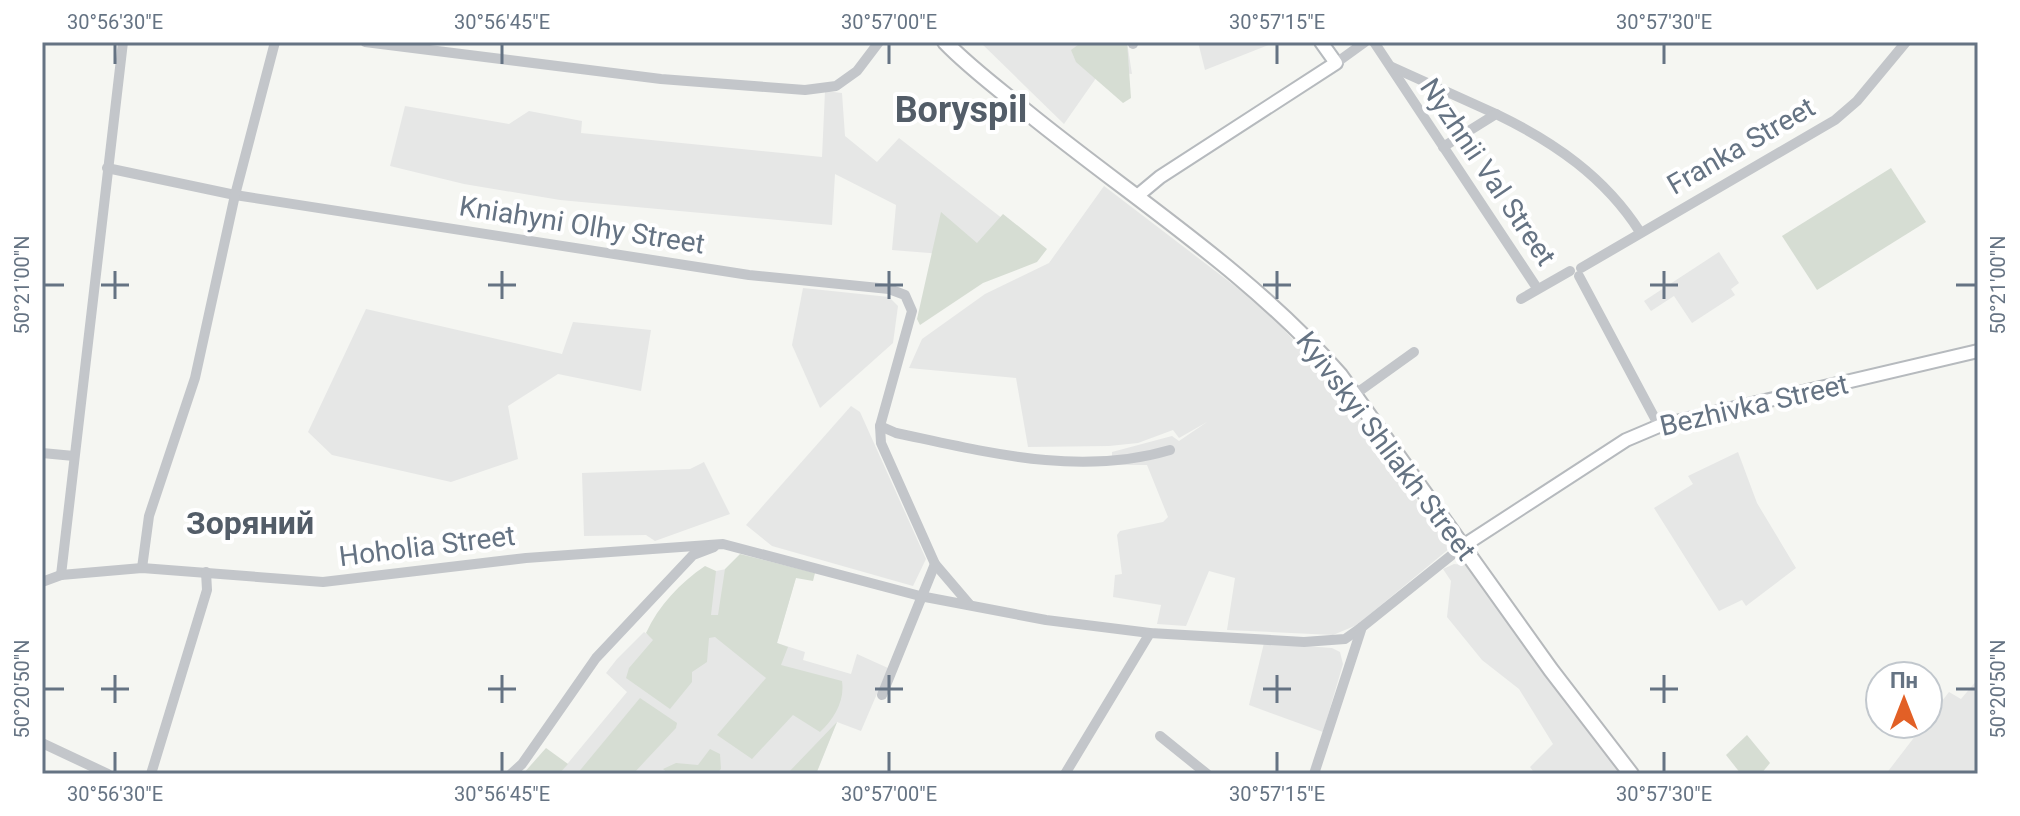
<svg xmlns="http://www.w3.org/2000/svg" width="2020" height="816" font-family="Roboto,sans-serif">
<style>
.built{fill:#e6e7e6}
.green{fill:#d6ddd3}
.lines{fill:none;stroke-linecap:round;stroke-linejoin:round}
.major-casing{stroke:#b6babe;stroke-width:16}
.highway-casing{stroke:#b6b9bc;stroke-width:18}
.minor{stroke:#c3c6ca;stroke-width:10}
.major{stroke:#fff;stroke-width:12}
.highway{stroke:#fff;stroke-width:14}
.ticks{fill:none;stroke:#657383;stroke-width:3}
.labels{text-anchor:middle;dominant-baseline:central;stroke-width:8;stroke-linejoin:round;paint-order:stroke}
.street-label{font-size:28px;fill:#657383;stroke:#fff}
.quarter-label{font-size:32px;font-weight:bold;fill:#535d68;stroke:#fff}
.district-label{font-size:36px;font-weight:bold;fill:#535d68;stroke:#fff}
.neatline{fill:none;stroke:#657383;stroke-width:3}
.ticks-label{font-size:20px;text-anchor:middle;fill:#657383}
</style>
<rect width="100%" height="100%" fill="#f5f6f2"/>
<g class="built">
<path d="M980,42H1127L1132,74L1101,71L1064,124Z"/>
<path d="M1198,42H1271V44L1205,70Z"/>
<path d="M825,91L842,93L845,136L877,162L899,138L1003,219L967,256L892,250L896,205L835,174L832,225L560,200L464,184L390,166L405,106L509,124L529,111L582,121L581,133L822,157Z"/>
<path d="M1104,186L1265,309L1342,393L1450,548L1357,625L1333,635L1227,630L1235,578L1209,571L1186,626L1157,624L1161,605L1113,597L1115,575L1122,574L1117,535L1120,531L1163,522L1168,517L1147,465H1112V452L1172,436L1179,441L1207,422L1179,438L1173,430L1138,443L1109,446L1028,447L1016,378L909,368L922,339L985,294L1049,263Z"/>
<path d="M1719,252L1739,283L1731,289L1735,295L1692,323L1674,296L1651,311L1644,301Z"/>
<path d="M803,288L889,297L898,306L893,343L820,408L792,345Z"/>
<path d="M366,309L562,354L573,322L651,330L641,391L558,374L508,406L518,459L451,482L332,455L308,432Z"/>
<path d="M851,406L860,412L926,559L913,586L772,546L746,525Z"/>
<path d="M1738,452L1757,503L1796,568L1746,606L1742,600L1719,611L1654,508L1693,484L1688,476Z"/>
<path d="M704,462L730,514L655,541L646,535L584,536L582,473L690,469Z"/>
<path d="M752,564L796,577L777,643L805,652L803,660L851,674L857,654L888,668L861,731L837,722L816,774H559L627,692L606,673L617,659L644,632L654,639L716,571Z"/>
<path d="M1454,564L1466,565L1475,573L1628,774H1535L1530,767L1553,744L1519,689L1482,660L1447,617L1451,581L1443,569Z"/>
<path d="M1264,643L1332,648L1340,652L1343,664L1323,732L1249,705Z"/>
<path d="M1978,679V774H1886L1949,692L1961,699Z"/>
</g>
<g class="green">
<path d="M1082,42H1127L1131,98L1123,103L1076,62L1071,50Z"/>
<path d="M1891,168L1926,222L1817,290L1782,236Z"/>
<path d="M941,212L977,243L1003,214L1047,249L1037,262L983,283L920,325L917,319Z"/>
<path d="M740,554L815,573L813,581L796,578L777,643L788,647L781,665L842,681C845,701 834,719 820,732L793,715L752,759L717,735L766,678L715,637L709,638L707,662L692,672V682L670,709L626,678L629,668L653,640L646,633C659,605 680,583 705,566L716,571L711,615H718L725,569Z"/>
<path d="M640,698L677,723L676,728L633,774H577Z"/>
<path d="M837,722L816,774H787Z"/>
<path d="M1747,735L1770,763L1761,774H1741L1726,755Z"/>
<path d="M546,748L568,764L559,774H523Z"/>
<path d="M710,749L720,754L721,769L716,774H669L663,769L676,763L698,765Z"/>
</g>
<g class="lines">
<g class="major-casing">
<g id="major">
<path d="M1136,197L1160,177L1336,63L1321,42"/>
<path d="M1463,546L1626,440L1659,426L1978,351"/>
</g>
</g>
<g class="highway-casing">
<path id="highway" d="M945,42C970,68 1000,90 1028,113C1134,199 1250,272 1340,375L1551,670L1631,774"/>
</g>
<g class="minor">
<path d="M365,42L661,79L805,90L836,86L857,71L879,42"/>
<path d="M1133,42V44"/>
<path d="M1374,42L1537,288"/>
<path d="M1336,63L1365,42"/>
<path d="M1392,67L1496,114"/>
<path d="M1443,147L1496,114C1554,142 1605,177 1640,232"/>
<path d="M107,168L235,195L749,275L889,289L905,295L912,311L880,426L881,443L935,564L970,605"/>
<path d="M1581,268L1835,120L1857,101L1906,42"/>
<path d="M1579,276L1659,426"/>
<path d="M1521,299L1570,271"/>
<path d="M1354,395L1414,352"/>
<path d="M880,426L896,433C986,452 1079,477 1170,450"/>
<path d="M42,453L74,456"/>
<path d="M142,568L149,516L195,378L235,195L275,42"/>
<path d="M61,575L123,42"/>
<path d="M42,582L61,575L142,568L323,582L526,558L723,544L920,596L1046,620L1150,633L1304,642L1345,639L1362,627"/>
<path d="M882,695L935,564"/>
<path d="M1160,736L1207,774"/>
<path d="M42,743L108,774"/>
<path d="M151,774L207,590L206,572"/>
<path d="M511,774L522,764L596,658L693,555L714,547"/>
<path d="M1065,774L1150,633"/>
<path d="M1314,774L1362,627L1463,546"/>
</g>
<use href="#major" class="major"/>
<use href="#highway" class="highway"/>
</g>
<path class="ticks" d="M115,44V64M502,44V64M889,44V64M1277,44V64M1664,44V64M115,271V299M502,271V299M889,271V299M1277,271V299M1664,271V299M44,285H64M101,285H129M488,285H516M875,285H903M1263,285H1291M1650,285H1678M1956,285H1976M115,675V703M502,675V703M889,675V703M1277,675V703M1664,675V703M44,689H64M101,689H129M488,689H516M875,689H903M1263,689H1291M1650,689H1678M1956,689H1976M115,752V772M502,752V772M889,752V772M1277,752V772M1664,752V772"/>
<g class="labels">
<g class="street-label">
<text transform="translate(1741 146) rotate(-30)">Franka Street</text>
<text transform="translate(1488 172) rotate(56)">Nyzhnii Val Street</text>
<text transform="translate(582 225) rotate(9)">Kniahyni Olhy Street</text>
<text transform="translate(1754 405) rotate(-13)">Bezhivka Street</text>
<text transform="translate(1386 446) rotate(53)">Kyivskyi Shliakh Street</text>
<text transform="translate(427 546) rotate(-7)">Hoholia Street</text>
</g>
<g class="quarter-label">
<text x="250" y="523">Зоряний</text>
</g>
<g class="district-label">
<text x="961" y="110">Boryspil</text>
</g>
</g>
<rect width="2020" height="816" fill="none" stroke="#ffffff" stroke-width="88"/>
<g transform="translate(1904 700)"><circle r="38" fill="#ffffff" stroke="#c1c7cd" stroke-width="2"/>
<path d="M0-6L14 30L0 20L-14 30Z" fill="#e26026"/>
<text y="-12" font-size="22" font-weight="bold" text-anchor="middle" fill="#657383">Пн</text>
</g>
<rect x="44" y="44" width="1932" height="728" class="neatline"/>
<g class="ticks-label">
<text x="115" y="29">30°56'30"E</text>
<text x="502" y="29">30°56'45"E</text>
<text x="889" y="29">30°57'00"E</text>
<text x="1277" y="29">30°57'15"E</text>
<text x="1664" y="29">30°57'30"E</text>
<text transform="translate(22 285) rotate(-90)" y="7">50°21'00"N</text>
<text transform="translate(1998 285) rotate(-90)" y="7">50°21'00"N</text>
<text transform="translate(22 689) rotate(-90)" y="7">50°20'50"N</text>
<text transform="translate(1998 689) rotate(-90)" y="7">50°20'50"N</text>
<text x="115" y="801">30°56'30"E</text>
<text x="502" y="801">30°56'45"E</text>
<text x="889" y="801">30°57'00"E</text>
<text x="1277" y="801">30°57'15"E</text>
<text x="1664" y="801">30°57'30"E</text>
</g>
</svg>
